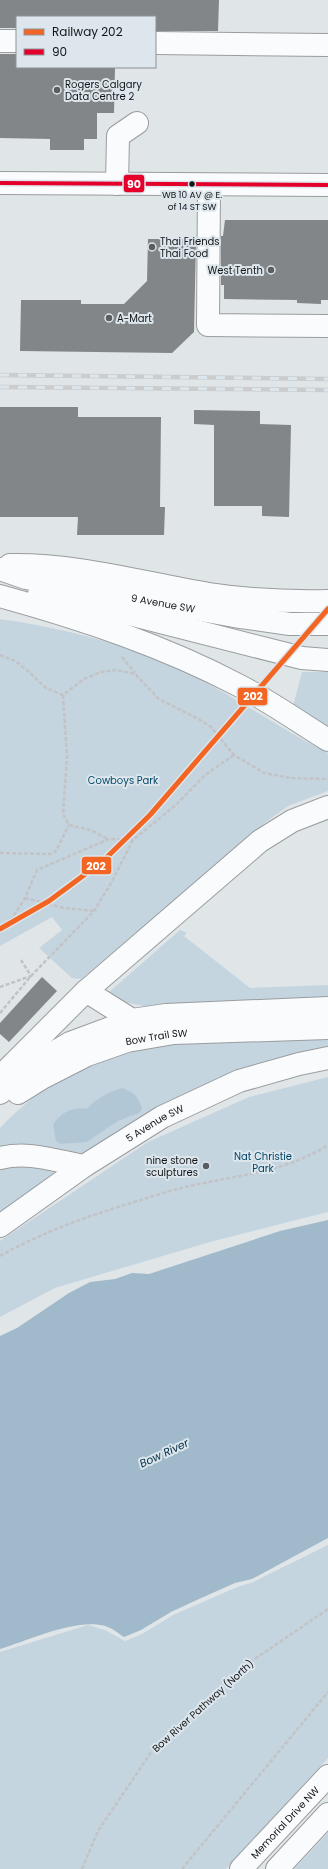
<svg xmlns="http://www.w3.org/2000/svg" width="328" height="1869" font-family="Poppins,sans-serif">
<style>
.green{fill:#c5d5e0}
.forest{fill:#b2c7d5}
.water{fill:#a0bacb}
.building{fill:#828688}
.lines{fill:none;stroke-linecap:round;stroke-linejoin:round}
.minor-casing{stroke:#999d9f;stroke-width:24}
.major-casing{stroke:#999d9f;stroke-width:24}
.path{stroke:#c2c3c5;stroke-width:2.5;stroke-dasharray:4 2;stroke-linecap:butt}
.minor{stroke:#fafbfc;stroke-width:22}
.major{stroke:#fafbfc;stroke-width:22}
.rail-casing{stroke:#cacccd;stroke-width:4.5}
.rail{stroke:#dce6ec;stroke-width:3;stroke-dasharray:9;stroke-linecap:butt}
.bus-1-casing{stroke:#dce6ec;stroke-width:7}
.bus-1{stroke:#e4002b;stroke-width:4}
.rail-1-casing{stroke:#dce6ec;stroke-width:8}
.rail-1{stroke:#f26522;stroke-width:5}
.poi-dot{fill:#5b5e61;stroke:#dce6ec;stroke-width:1.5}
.bus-dot{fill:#131618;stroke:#dce6ec;stroke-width:1.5}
.labels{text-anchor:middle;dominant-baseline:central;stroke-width:4;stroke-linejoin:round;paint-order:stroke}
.bus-label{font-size:9px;fill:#131618;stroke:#dce6ec}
.poi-label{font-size:10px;fill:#131618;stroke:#dce6ec;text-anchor:start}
.street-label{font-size:10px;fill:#131618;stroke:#dce6ec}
.park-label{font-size:10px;fill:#044867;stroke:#dce6ec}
.water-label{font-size:11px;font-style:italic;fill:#002e46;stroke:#dce6ec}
.line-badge{stroke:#dce6ec;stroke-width:1.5}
.badge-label{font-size:11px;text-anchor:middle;font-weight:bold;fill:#fff}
</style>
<rect width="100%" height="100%" fill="#e0e5e8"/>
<g class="green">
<path d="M0,619C63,628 137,646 194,676C240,700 282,730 328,753V791L288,806L266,822L81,979L72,978L39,948L62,930L52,917L0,946Z"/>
<path d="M302,672H328V729L293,706Z"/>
<path d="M180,930L187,933L184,936L250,988L328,985V1001L150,1007L123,1002L108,993Z"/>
<path d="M328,1038V1052L86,1153C56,1154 30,1138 0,1146V1128C29,1097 66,1072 105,1058C145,1045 187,1043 228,1042C261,1041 295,1039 328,1038Z"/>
<path d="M328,1077V1212L210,1242L55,1288L0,1317V1241L148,1142L249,1097Z"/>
<path d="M36,1165L57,1174L0,1217V1168L6,1166Z"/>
<path d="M328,1545V1758L226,1869H0V1652L88,1625L105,1630L125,1641L142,1634L173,1615L235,1588L253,1582Z"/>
<path d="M328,1833V1869H294Z"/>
</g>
<path class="forest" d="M122,1088C134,1092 139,1097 142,1109L139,1113L118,1121L87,1142L60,1144L56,1141L53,1125C60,1113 73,1106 87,1109C95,1099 110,1091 122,1088Z"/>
<path class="water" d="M328,1220V1538L252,1579L235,1583L199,1599L171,1612L141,1630L124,1637C118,1633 112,1628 105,1626C76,1618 30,1640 0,1649V1336L17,1328L69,1293L90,1282L115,1279L132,1273L149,1274L280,1231Z"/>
<g class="building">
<path d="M0,0H219L218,31H155V17H17V28H0Z"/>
<path d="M0,54H17V67H115L114,113H97V139H84V150H50V139L0,138Z"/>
<path d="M225,220H328V300H321V304L297,303V300L224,299V285H221V236H223Z"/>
<path d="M148,239H196L194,332L172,353L20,351L21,300H81V304H124L147,281Z"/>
<path d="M0,407H78V417H161L160,507H165L164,535H77L78,517H0Z"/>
<path d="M194,410L260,411V424L291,425L289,517L262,516V506H214V425L194,424Z"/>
<path d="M42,977L57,991L9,1042L0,1034V1023Z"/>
</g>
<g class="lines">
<g class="minor-casing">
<g id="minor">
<path d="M0,41H17"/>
<path d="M155,43L328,45"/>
<path d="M0,183L328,185"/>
<path d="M117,184L118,136L137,123"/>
<path d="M209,185L208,325L328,326"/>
<path id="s1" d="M0,1226L84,1166L162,1117L239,1081L299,1064L328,1058"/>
</g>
</g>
<g class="major-casing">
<g id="major">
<path d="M10,565C78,564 143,583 209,594C249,600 288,602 328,601"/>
<path id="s2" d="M0,569L26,578L234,616L290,624H328"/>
<path d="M39,594L94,605L302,658L328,660"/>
<path d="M0,596C83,619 164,646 240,686C271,702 299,722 328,740"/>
<path d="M86,991L132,1020"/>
<path d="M0,1077L86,991L260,841L292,821L328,807"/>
<path d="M0,1093L41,1060L70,1043L132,1020L166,1015L328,1008"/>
<path id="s3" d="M18,1093L42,1078L87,1055L127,1041L174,1033L328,1028"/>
<path d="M0,1158C29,1151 55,1161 84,1166"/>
<path id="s4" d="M241,1869L328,1776"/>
<path d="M277,1869L328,1814"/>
</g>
</g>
<g class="path">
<path d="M0,655L15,661L28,671L46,688L63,695L84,679L101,672L116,670L135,674L159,699L200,720L211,727L234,755L264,773L291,778L328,779"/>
<path d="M122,657L135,673"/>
<path d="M63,695L67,757L63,814L69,825L90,830L108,839"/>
<path d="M0,853L52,854L56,851L69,825"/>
<path d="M25,898L64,908L94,911"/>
<path d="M0,927L13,917L25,898L37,870L109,839L133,840L176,805L205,775L234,755"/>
<path d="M0,987L31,976L21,960"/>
<path d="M0,1013L31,976L94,911L110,885L133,840"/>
<path d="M0,1256C43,1232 85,1217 131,1203C148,1198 164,1192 181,1188C230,1176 285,1173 328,1145"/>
<path d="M82,1869L98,1831L152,1751L246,1665L328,1609"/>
<path d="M182,1869L328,1692"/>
</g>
<use href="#minor" class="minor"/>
<use href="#major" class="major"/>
<g class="rail-casing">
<g id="rail">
<path d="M0,375L328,379"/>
<path d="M0,387L328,390"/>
</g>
</g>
<use href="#rail" class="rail"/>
<g class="bus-1-casing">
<path id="bus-1" d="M0,183L328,185"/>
</g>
<use href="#bus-1" class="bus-1"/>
<g class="rail-1-casing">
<path id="rail-1" d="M0,929L49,901L103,861L150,815L328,609"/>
</g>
<use href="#rail-1" class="rail-1"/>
</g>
<g class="poi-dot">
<circle cx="57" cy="90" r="4"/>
<circle cx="152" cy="247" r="4"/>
<circle cx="271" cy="270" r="4"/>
<circle cx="109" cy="318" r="4"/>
<circle cx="206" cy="1166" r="4"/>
</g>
<circle class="bus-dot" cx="192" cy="184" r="3.5"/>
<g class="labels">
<g class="bus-label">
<text x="192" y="195">WB 10 AV @ E.<tspan x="192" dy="12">of 14 ST SW</tspan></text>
</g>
<g class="poi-label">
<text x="65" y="84">Rogers Calgary<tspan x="65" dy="12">Data Centre 2</tspan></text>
<text x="160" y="241">Thai Friends<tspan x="160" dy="12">Thai Food</tspan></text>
<text x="263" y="270" text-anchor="end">West Tenth</text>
<text x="117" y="318">A-Mart</text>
<text x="198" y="1160" text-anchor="end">nine stone<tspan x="198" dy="12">sculptures</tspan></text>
</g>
<g class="street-label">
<text stroke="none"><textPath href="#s2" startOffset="167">9 Avenue SW</textPath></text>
<text stroke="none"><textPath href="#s3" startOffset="151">Bow Trail SW</textPath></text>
<text stroke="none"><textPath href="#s1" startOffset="186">5 Avenue SW</textPath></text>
<text transform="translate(203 1706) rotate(-42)">Bow River Pathway (North)</text>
<text stroke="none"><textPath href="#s4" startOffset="64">Memorial Drive NW</textPath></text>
</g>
<g class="park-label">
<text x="123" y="780">Cowboys Park</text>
<text x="263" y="1156">Nat Christie<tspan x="263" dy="12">Park</tspan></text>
</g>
<g class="water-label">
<text transform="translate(164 1453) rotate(-25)">Bow River</text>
</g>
</g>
<g class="line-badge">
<rect x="123" y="174" width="22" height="19" rx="4" fill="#e4002b"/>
<rect x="237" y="687" width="31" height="19" rx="4" fill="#f26522"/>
<rect x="81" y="856" width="31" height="19" rx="4" fill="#f26522"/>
</g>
<g class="badge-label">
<text x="134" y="188">90</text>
<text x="253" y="700">202</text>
<text x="96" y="870">202</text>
</g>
<rect x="16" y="16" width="140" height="52" fill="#dce6ec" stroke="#8c9397"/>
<rect x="24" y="29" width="20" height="6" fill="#f26522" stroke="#8c9397"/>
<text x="52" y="36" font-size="12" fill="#131618">Railway 202</text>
<rect x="24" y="49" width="20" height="6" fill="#e4002b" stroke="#8c9397"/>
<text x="52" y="56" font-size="12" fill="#131618">90</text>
</svg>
